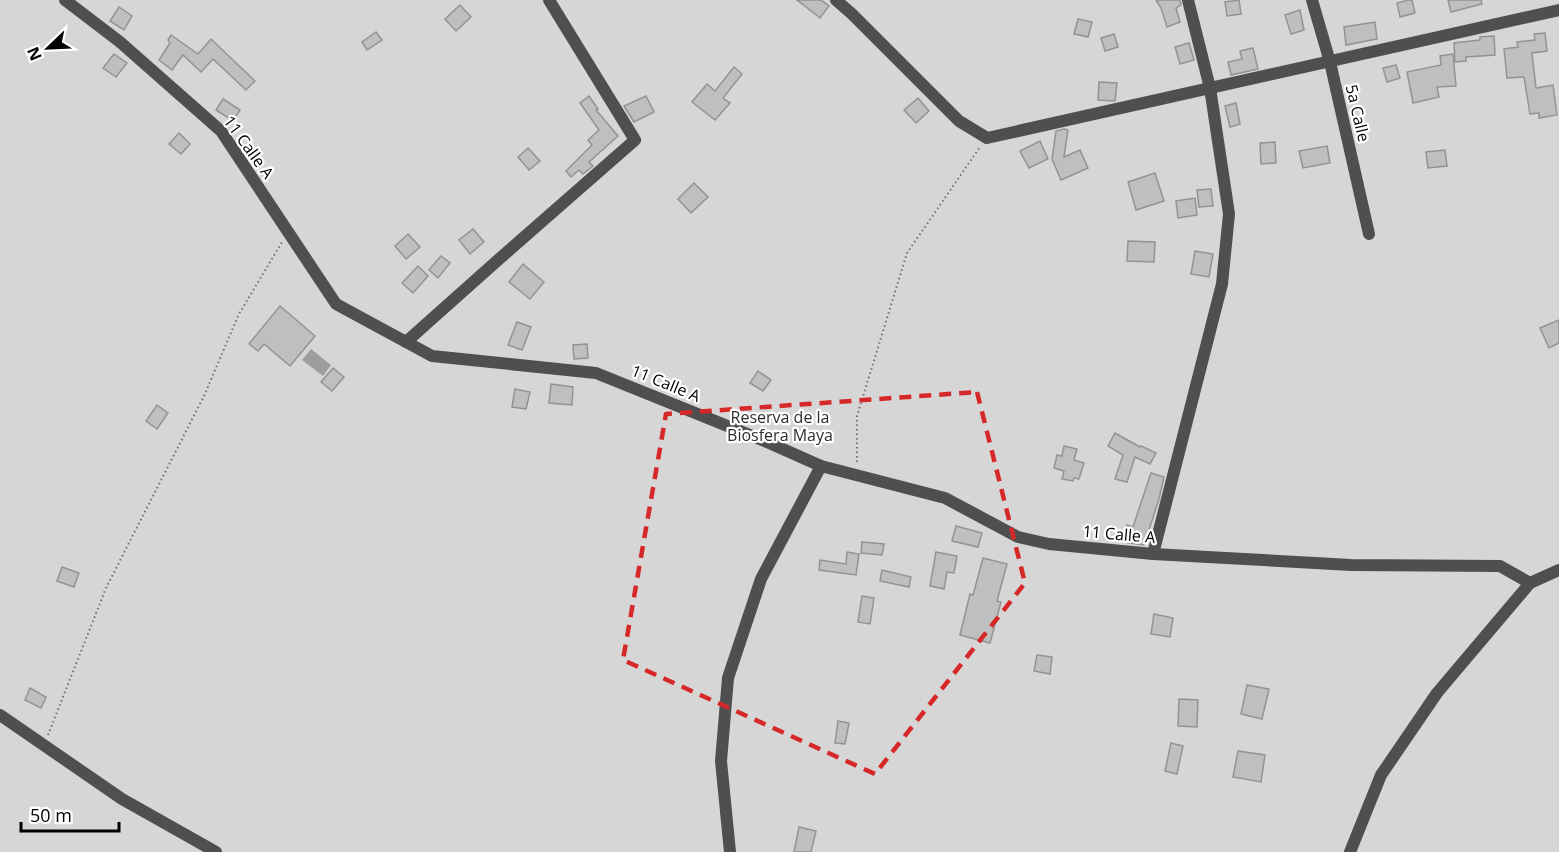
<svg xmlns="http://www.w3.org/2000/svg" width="1559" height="852" font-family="'Open Sans',sans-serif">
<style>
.green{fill:#d6d6d6}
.water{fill:#9d9d9d}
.building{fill:#bfbfbf;stroke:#939393;stroke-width:1.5}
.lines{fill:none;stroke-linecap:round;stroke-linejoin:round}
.path{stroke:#717171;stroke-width:2;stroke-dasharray:1.5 3;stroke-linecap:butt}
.street{stroke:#4f4f4f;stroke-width:12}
.marked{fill:none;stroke:#d62828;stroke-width:4.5;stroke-dasharray:12 8;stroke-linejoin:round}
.labels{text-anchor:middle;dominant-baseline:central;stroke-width:4.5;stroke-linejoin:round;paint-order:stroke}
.street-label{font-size:16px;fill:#000;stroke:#fff}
.park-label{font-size:16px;fill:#2d2d2d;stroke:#fff}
</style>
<rect width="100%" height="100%" fill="#fff"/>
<rect class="green" x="0" y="0" width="1559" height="852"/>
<path class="water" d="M311,349L331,365L323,376L302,360Z"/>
<g class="building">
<path d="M797,0H821L829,6L820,18Z"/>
<path d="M1156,0H1180L1181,5L1176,8L1180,22L1167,27L1161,8Z"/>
<path d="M1239,0L1241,14L1227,16L1225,2Z"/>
<path d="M1409,0H1412L1415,13L1400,17L1397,3Z"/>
<path d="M1448,0H1481L1482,4L1451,12Z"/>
<path d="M460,5L471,17L456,31L445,19Z"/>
<path d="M119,7L132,16L124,30L110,21Z"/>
<path d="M1300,10L1304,30L1291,34L1285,15Z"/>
<path d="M1078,19L1092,22L1088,37L1074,34Z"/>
<path d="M1375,22L1377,39L1346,45L1344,27Z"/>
<path d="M376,32L382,40L367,50L362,42Z"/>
<path d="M1545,33L1547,51L1532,53L1536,88L1553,85L1557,115L1539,118V113L1530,114L1524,77L1507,78L1504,49L1518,47L1517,42L1535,40L1534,34Z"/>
<path d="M1114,34L1118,47L1105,51L1101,38Z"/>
<path d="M171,35L198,54L211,39L255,81L246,90L213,59L201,72L183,55L172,70L159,60L170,43L168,40Z"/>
<path d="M1494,36L1495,55L1466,57V61L1455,62L1454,43L1480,40V37Z"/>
<path d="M1189,43L1194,60L1180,64L1175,47Z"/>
<path d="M1253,48L1258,69L1231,75L1228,62L1242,59L1240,51Z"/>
<path d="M114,54L127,63L116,77L103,68Z"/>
<path d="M1453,54L1456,86L1437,87L1439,97L1413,103L1407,72L1441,65L1440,56Z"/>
<path d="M1396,65L1400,78L1387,82L1383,68Z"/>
<path d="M734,67L742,74L723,98L730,103L715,120L692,102L707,84L715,91Z"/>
<path d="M1099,82L1117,83L1115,101L1098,100Z"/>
<path d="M589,96L598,109L596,110L618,136L589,162L593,166L583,174L579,170L571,177L566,171L592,145L588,140L599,130L580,103Z"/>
<path d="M646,96L654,112L634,122L624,106Z"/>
<path d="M918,98L929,111L916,123L904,110Z"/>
<path d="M223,99L240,110L233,121L216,110Z"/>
<path d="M1236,103L1240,124L1230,127L1225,106Z"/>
<path d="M1064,129L1068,130L1064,157L1080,150L1088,168L1061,180L1052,159L1056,131Z"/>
<path d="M179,133L190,144L181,154L169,144Z"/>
<path d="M1040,141L1048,159L1029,168L1020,151Z"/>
<path d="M1275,142L1276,163L1261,164L1260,143Z"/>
<path d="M1327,146L1330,163L1303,168L1299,151Z"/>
<path d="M528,148L540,161L529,170L518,157Z"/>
<path d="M1445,150L1447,166L1428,168L1426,152Z"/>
<path d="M1155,173L1164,201L1136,210L1128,182Z"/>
<path d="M694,183L708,197L691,213L678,199Z"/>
<path d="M1211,189L1213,206L1199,207L1197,190Z"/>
<path d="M1195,198L1197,215L1178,218L1176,201Z"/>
<path d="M473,229L484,242L470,254L459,240Z"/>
<path d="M408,234L420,247L406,259L395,246Z"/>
<path d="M1128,241L1155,242L1154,262L1127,261Z"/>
<path d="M1195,251L1213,254L1209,277L1191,274Z"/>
<path d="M441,256L450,263L438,278L429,270Z"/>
<path d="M523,264L544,282L530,299L509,282Z"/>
<path d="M418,266L428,276L413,293L402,283Z"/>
<path d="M280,306L315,336L290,366L264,344L258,351L249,344Z"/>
<path d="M1559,320V343L1549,348L1540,328Z"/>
<path d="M517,322L531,327L522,350L508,345Z"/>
<path d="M587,344L588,358L574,359L573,345Z"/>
<path d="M333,368L344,377L332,391L321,382Z"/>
<path d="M758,371L771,380L763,391L750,383Z"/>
<path d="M551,384L573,387L572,405L549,403Z"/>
<path d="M515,389L530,392L526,409L512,407Z"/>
<path d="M157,405L168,413L157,429L146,421Z"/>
<path d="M1115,433L1140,447L1141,446L1156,453L1150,464L1135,457L1127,482L1115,479L1123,455L1108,446Z"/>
<path d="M1064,446L1077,449L1074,460L1084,463L1079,479L1074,478L1073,481L1062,479L1064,471L1054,468L1057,455L1062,456Z"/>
<path d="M1151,473L1164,477L1159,499L1144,545L1128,543L1130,538L1123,536L1127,525L1133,527Z"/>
<path d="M956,526L982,533L978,547L952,541Z"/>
<path d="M862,542L884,544L882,555L861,553Z"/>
<path d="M847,552L859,554L856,575L819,570L820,560L846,564Z"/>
<path d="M936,552L957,556L954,573L947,572L944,589L930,586Z"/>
<path d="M983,558L1007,564L997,601L1001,602L990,643L960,635L970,594L973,595Z"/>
<path d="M62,567L79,573L74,587L57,581Z"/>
<path d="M882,570L911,577L909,587L880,581Z"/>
<path d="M862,596L874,598L870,624L858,622Z"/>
<path d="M1154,614L1173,618L1170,637L1151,634Z"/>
<path d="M1037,655L1052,657L1050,674L1034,671Z"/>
<path d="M1247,685L1269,689L1262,719L1241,714Z"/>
<path d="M30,688L46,697L41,708L25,700Z"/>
<path d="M1179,699L1198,700L1197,727L1178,726Z"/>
<path d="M838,721L849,723L845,744L835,743Z"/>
<path d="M1171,743L1183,746L1177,774L1165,771Z"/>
<path d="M1238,751L1265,755L1261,782L1233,777Z"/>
<path d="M799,827L816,831L811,852H794Z"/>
</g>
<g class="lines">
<g class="path">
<path d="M857,462V416L907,253L980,147"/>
<path d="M48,735L106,588L204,396L239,314L282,242"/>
</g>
<g class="street">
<path d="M65,0L120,42L221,131L336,304L432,356L596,373L767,442L821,466L945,498L1018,537L1049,544L1153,554L1351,565L1500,566L1530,583L1559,570"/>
<path d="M836,0L852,14L959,121L987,138L1559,10"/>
<path d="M1312,0L1330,62L1369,234"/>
<path d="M406,342L498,260L635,140L549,0"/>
<path d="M1153,554L1222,284L1229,214L1210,88L1188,0"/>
<path d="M0,715L122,799L216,852"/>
<path d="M730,852L721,761L728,678L761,579L821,466"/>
<path d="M1350,852L1381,775L1437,693L1530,583"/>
</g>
</g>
<path class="marked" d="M977,392L1025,583L875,774L623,660L666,414Z"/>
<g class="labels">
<g class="street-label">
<text transform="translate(1358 113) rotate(77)">5a Calle</text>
<text transform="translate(249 147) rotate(54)">11 Calle A</text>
<text transform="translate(666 383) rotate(22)">11 Calle A</text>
<text transform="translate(1119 534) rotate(5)">11 Calle A</text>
</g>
<g class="park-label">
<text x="780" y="417">Reserva de la<tspan x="780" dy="18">Biosfera Maya</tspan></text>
</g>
</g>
<g transform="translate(48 48) rotate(247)" stroke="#ffffff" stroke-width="4.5" paint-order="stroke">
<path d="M0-4.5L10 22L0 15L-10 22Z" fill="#000000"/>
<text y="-9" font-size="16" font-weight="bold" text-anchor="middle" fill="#000000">N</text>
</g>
<path d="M21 822v9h98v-9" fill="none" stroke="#000000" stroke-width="3"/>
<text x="30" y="822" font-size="18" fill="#000000" stroke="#ffffff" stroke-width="4.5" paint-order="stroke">50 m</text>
</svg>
